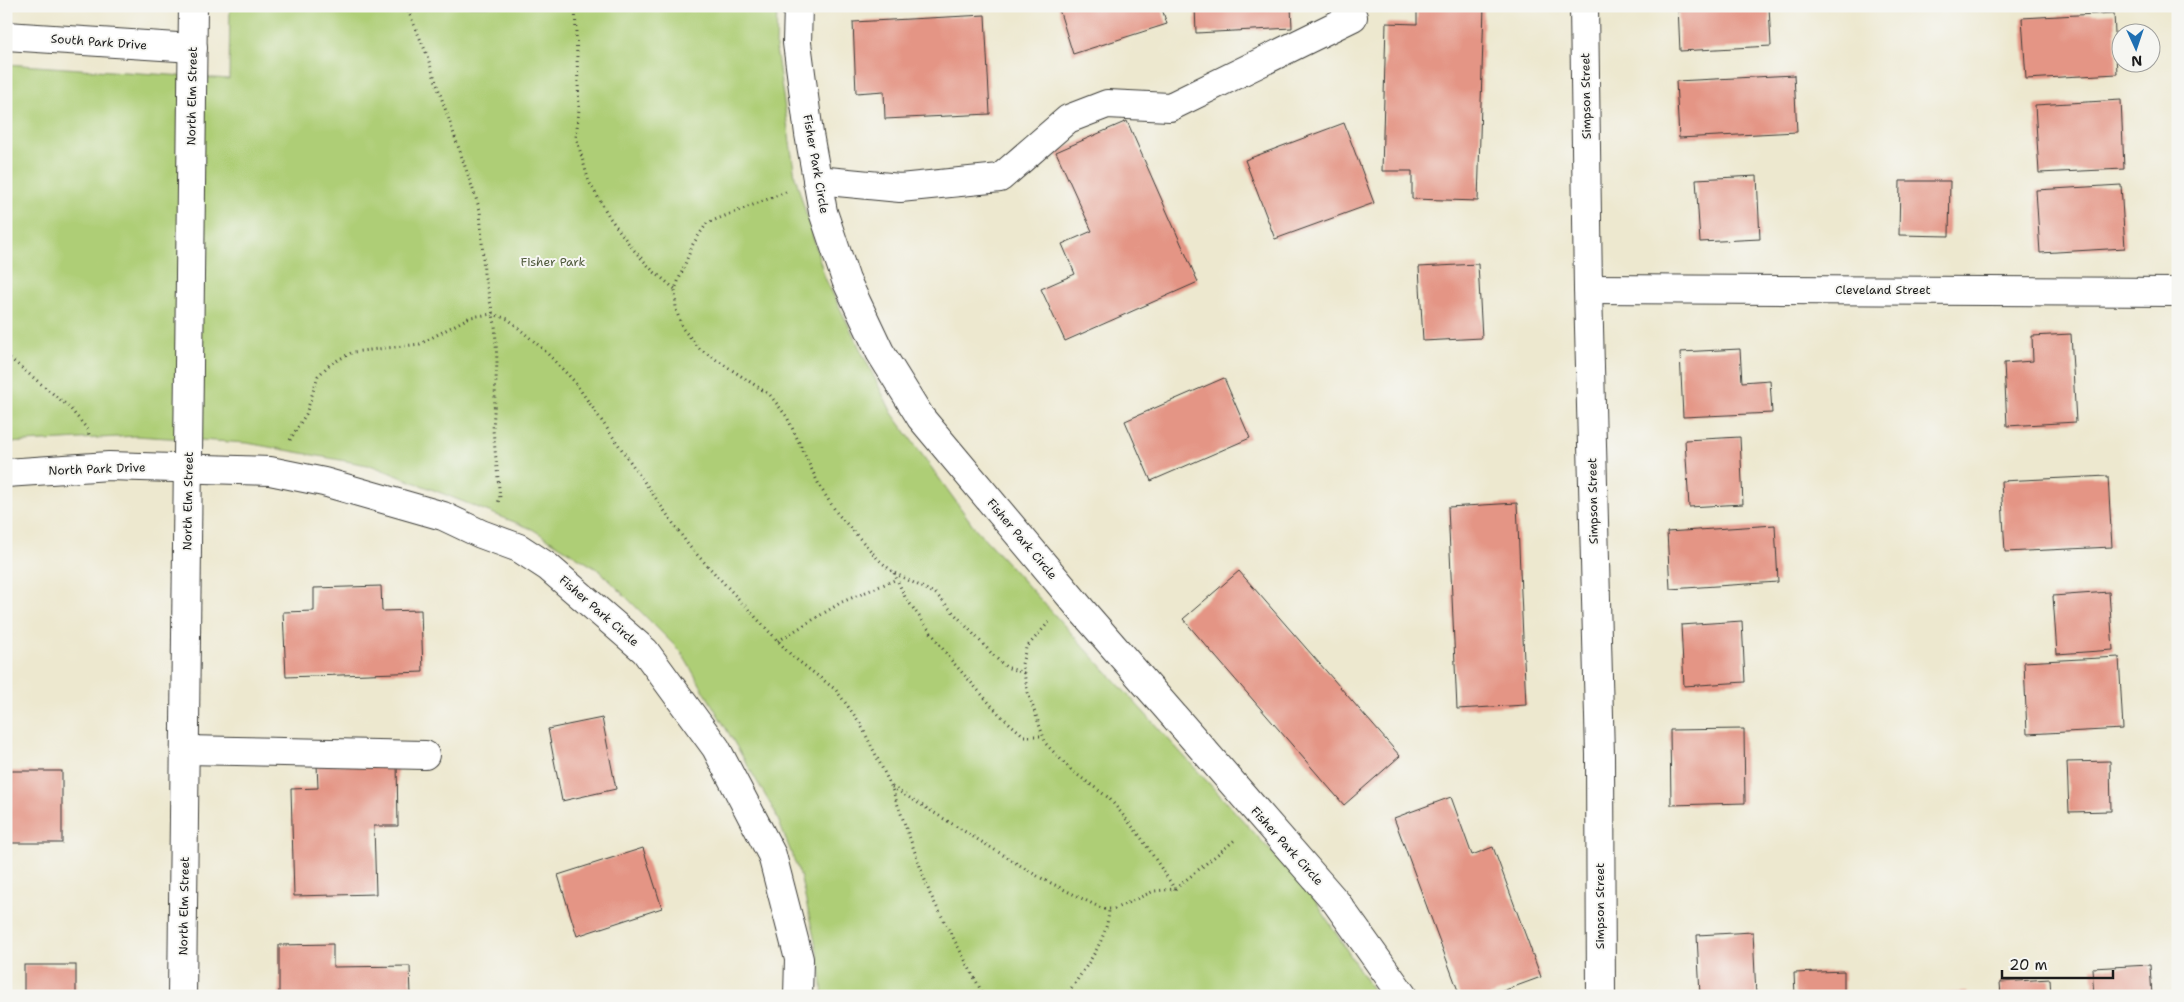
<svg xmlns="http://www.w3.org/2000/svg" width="2184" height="1002" font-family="'Shantell Sans',sans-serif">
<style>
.green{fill:#aece76;stroke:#657549}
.building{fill:#e49585}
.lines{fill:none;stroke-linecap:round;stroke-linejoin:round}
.minor-casing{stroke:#3b3b37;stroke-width:30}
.major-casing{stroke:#3b3b37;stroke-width:30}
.path{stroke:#3b3b37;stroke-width:3;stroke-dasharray:1 4;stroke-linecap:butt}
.minor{stroke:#fff;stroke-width:28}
.major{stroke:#fff;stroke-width:28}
.labels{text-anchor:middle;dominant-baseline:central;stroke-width:4;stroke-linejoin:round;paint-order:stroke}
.street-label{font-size:12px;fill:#1c1c1c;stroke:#f6f6f2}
.park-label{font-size:12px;fill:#4f5a3c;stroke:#f6f6f2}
</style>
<rect width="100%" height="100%" fill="#f6f6f2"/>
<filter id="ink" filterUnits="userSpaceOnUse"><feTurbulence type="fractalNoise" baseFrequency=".02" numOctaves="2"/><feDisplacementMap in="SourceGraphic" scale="10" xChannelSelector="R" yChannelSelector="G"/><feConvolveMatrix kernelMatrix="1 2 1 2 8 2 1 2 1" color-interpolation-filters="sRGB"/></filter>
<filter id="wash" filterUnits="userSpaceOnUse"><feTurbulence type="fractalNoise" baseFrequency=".0096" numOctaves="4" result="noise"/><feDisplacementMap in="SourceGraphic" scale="20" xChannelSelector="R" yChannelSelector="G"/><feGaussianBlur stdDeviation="1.12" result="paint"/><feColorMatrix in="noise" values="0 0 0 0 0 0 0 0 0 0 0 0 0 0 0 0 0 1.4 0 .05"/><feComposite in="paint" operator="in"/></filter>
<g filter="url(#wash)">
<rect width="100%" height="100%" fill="#ede8cf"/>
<path class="green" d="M230,6H777L776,49L795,176L825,278L892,413L975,528L1313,897L1376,996H823L820,964L800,875L775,812L681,652L600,571L532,529L373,466L247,443L136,436L6,443V64L229,79Z"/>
<g id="blocks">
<g class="building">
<path d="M1058,6H1161L1167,24L1073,54Z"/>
<path d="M1195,6H1291L1292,28L1196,33Z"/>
<path d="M1417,6H1484L1478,201L1412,199V171H1382L1386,23L1417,24Z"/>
<path d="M1678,6H1769L1771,46L1680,51Z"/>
<path d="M2114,13L2117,74L2026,79L2022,18Z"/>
<path d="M985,15L990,114L885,119L884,91L856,93L853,22Z"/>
<path d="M1794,75L1797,132L1679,138L1676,81Z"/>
<path d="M2121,100L2124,169L2039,173L2035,105Z"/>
<path d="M1127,121L1198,282L1065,341L1041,289L1075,274L1062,244L1092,231L1056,152Z"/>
<path d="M1344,123L1374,203L1275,239L1245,160Z"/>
<path d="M1757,176L1760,239L1700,242L1696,179Z"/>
<path d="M1900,181H1950L1949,236L1899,235Z"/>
<path d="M2121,185L2125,248L2040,253L2036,190Z"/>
<path d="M1478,264L1482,338L1423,341L1419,267Z"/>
<path d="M2071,334L2076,422L2007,426L2004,363L2033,361L2032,336Z"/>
<path d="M1740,349L1742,382L1770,380L1772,413L1683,417L1680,352Z"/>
<path d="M1224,378L1250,438L1151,481L1125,421Z"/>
<path d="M1740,437L1743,504L1689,507L1685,440Z"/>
<path d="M2108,476L2112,547L2005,552L2001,481Z"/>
<path d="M1517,503L1526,705L1457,709L1448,507Z"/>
<path d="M1775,525L1778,582L1670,589L1667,532Z"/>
<path d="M1239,571L1400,756L1344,805L1183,619Z"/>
<path d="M381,586L382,611L421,610L423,672L286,677L283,612L314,611V588Z"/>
<path d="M2109,592L2113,650L2057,654L2053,596Z"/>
<path d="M1742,621L1745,682L1684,686L1681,625Z"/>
<path d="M2119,657L2123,729L2027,734L2024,662Z"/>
<path d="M602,718L616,789L562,801L548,729Z"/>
<path d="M1744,729L1745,803L1671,805L1670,730Z"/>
<path d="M2110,761L2111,811L2069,812L2067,762Z"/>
<path d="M397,762L398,826H374L376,894L294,896L291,789L318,788L317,765Z"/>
<rect x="6" y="771" width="56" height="72"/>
<path d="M1451,797L1472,855L1493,847L1541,977L1489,996H1460L1394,818Z"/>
<path d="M643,848L662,908L577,936L558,875Z"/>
<path d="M1753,932L1756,996H1700L1697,935Z"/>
<path d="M333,944V967L410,966L411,996H279V945Z"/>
<rect x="24" y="965" width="52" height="31"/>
<path d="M2150,965L2152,996H2094L2092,968Z"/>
<path d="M1844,971V996H1795L1794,973Z"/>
<path d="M2050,979L2051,996H2001L2000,982Z"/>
<path d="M1967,992L1968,996H1922V994Z"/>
</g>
</g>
</g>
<g filter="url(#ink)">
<use href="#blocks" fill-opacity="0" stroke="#3b3b37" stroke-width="1"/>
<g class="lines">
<g class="minor-casing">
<g id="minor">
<path d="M798,6L797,43L809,134L823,212L846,280L880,352L921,418L1085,614L1336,902L1403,996"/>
<path d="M1584,6L1588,289L1600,755L1601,996"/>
<path d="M6,36L193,48"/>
<path d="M817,180L900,188L1000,178L1068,119L1107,104L1170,107L1353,17"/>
<path d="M1588,289L2178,292"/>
<path d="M6,473L109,466L270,471L324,482L443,516L481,534L519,548L548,567L645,651L716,748L772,855L799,959L798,996"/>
<path d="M185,750L425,755"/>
</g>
</g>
<g class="major-casing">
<path id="major" d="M182,996L193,6"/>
</g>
<g class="path">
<path d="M406,6L425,50L480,210L484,273L495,324L497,362L493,430L500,498L497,505"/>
<path d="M575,6L579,109L576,137L589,182L610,218L632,248L653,271L675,289"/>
<path d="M786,192L707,223L693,244L675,289L676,310L683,329L700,349L770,395L787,417L820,487L837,513L879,560L894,573L936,594L995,657L1006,667L1024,673"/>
<path d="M6,355L69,407L88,430L89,435"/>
<path d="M290,440L306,414L318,376L330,364L353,352L420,344L470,317L492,314L508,319L544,350L574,381L689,546L792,656L836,690L860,723L891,786L930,894L984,996"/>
<path d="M894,573L905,597L951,660L1000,715L1024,736H1043"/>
<path d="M1049,622L1026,648L1022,664L1028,693L1046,744L1072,771L1109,798L1140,836L1175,889"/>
<path d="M778,641L842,602L897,579"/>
<path d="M892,787L1039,877L1103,909H1114L1154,891L1175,889L1236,839"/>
<path d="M1066,996C1083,970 1108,941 1109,909"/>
</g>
<use href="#minor" class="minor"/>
<use href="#major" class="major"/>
</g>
</g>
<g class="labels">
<g class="street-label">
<text transform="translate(99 42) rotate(4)">South Park Drive</text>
<text transform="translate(192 96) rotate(-89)">North Elm Street</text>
<text transform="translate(1586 96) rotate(-91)">Simpson Street</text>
<text transform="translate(816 164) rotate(80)">Fisher Park Circle</text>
<text x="1883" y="290">Cleveland Street</text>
<text transform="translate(97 469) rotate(-2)">North Park Drive</text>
<text transform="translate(188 501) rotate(-89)">North Elm Street</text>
<text transform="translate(1593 501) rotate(-91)">Simpson Street</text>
<text transform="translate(1022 539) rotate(50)">Fisher Park Circle</text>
<text transform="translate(599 611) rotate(41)">Fisher Park Circle</text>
<text transform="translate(1287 846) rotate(48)">Fisher Park Circle</text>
<text transform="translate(184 906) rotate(-89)">North Elm Street</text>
<text transform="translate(1600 906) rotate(-90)">Simpson Street</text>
</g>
<g class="park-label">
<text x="553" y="262">Fisher Park</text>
</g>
</g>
<rect width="2184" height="1002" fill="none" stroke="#f6f6f2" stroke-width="25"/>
<g transform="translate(2136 48) rotate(177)"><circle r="24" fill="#f6f6f2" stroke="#9f9f9c"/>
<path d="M0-4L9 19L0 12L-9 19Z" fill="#1f6fb2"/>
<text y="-8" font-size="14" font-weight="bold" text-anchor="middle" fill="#1c1c1c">N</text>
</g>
<path d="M2002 970v8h111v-8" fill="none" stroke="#1c1c1c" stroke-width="2.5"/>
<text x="2009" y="970" font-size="15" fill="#1c1c1c" stroke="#f6f6f2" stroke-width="4" paint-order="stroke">20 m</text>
</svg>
